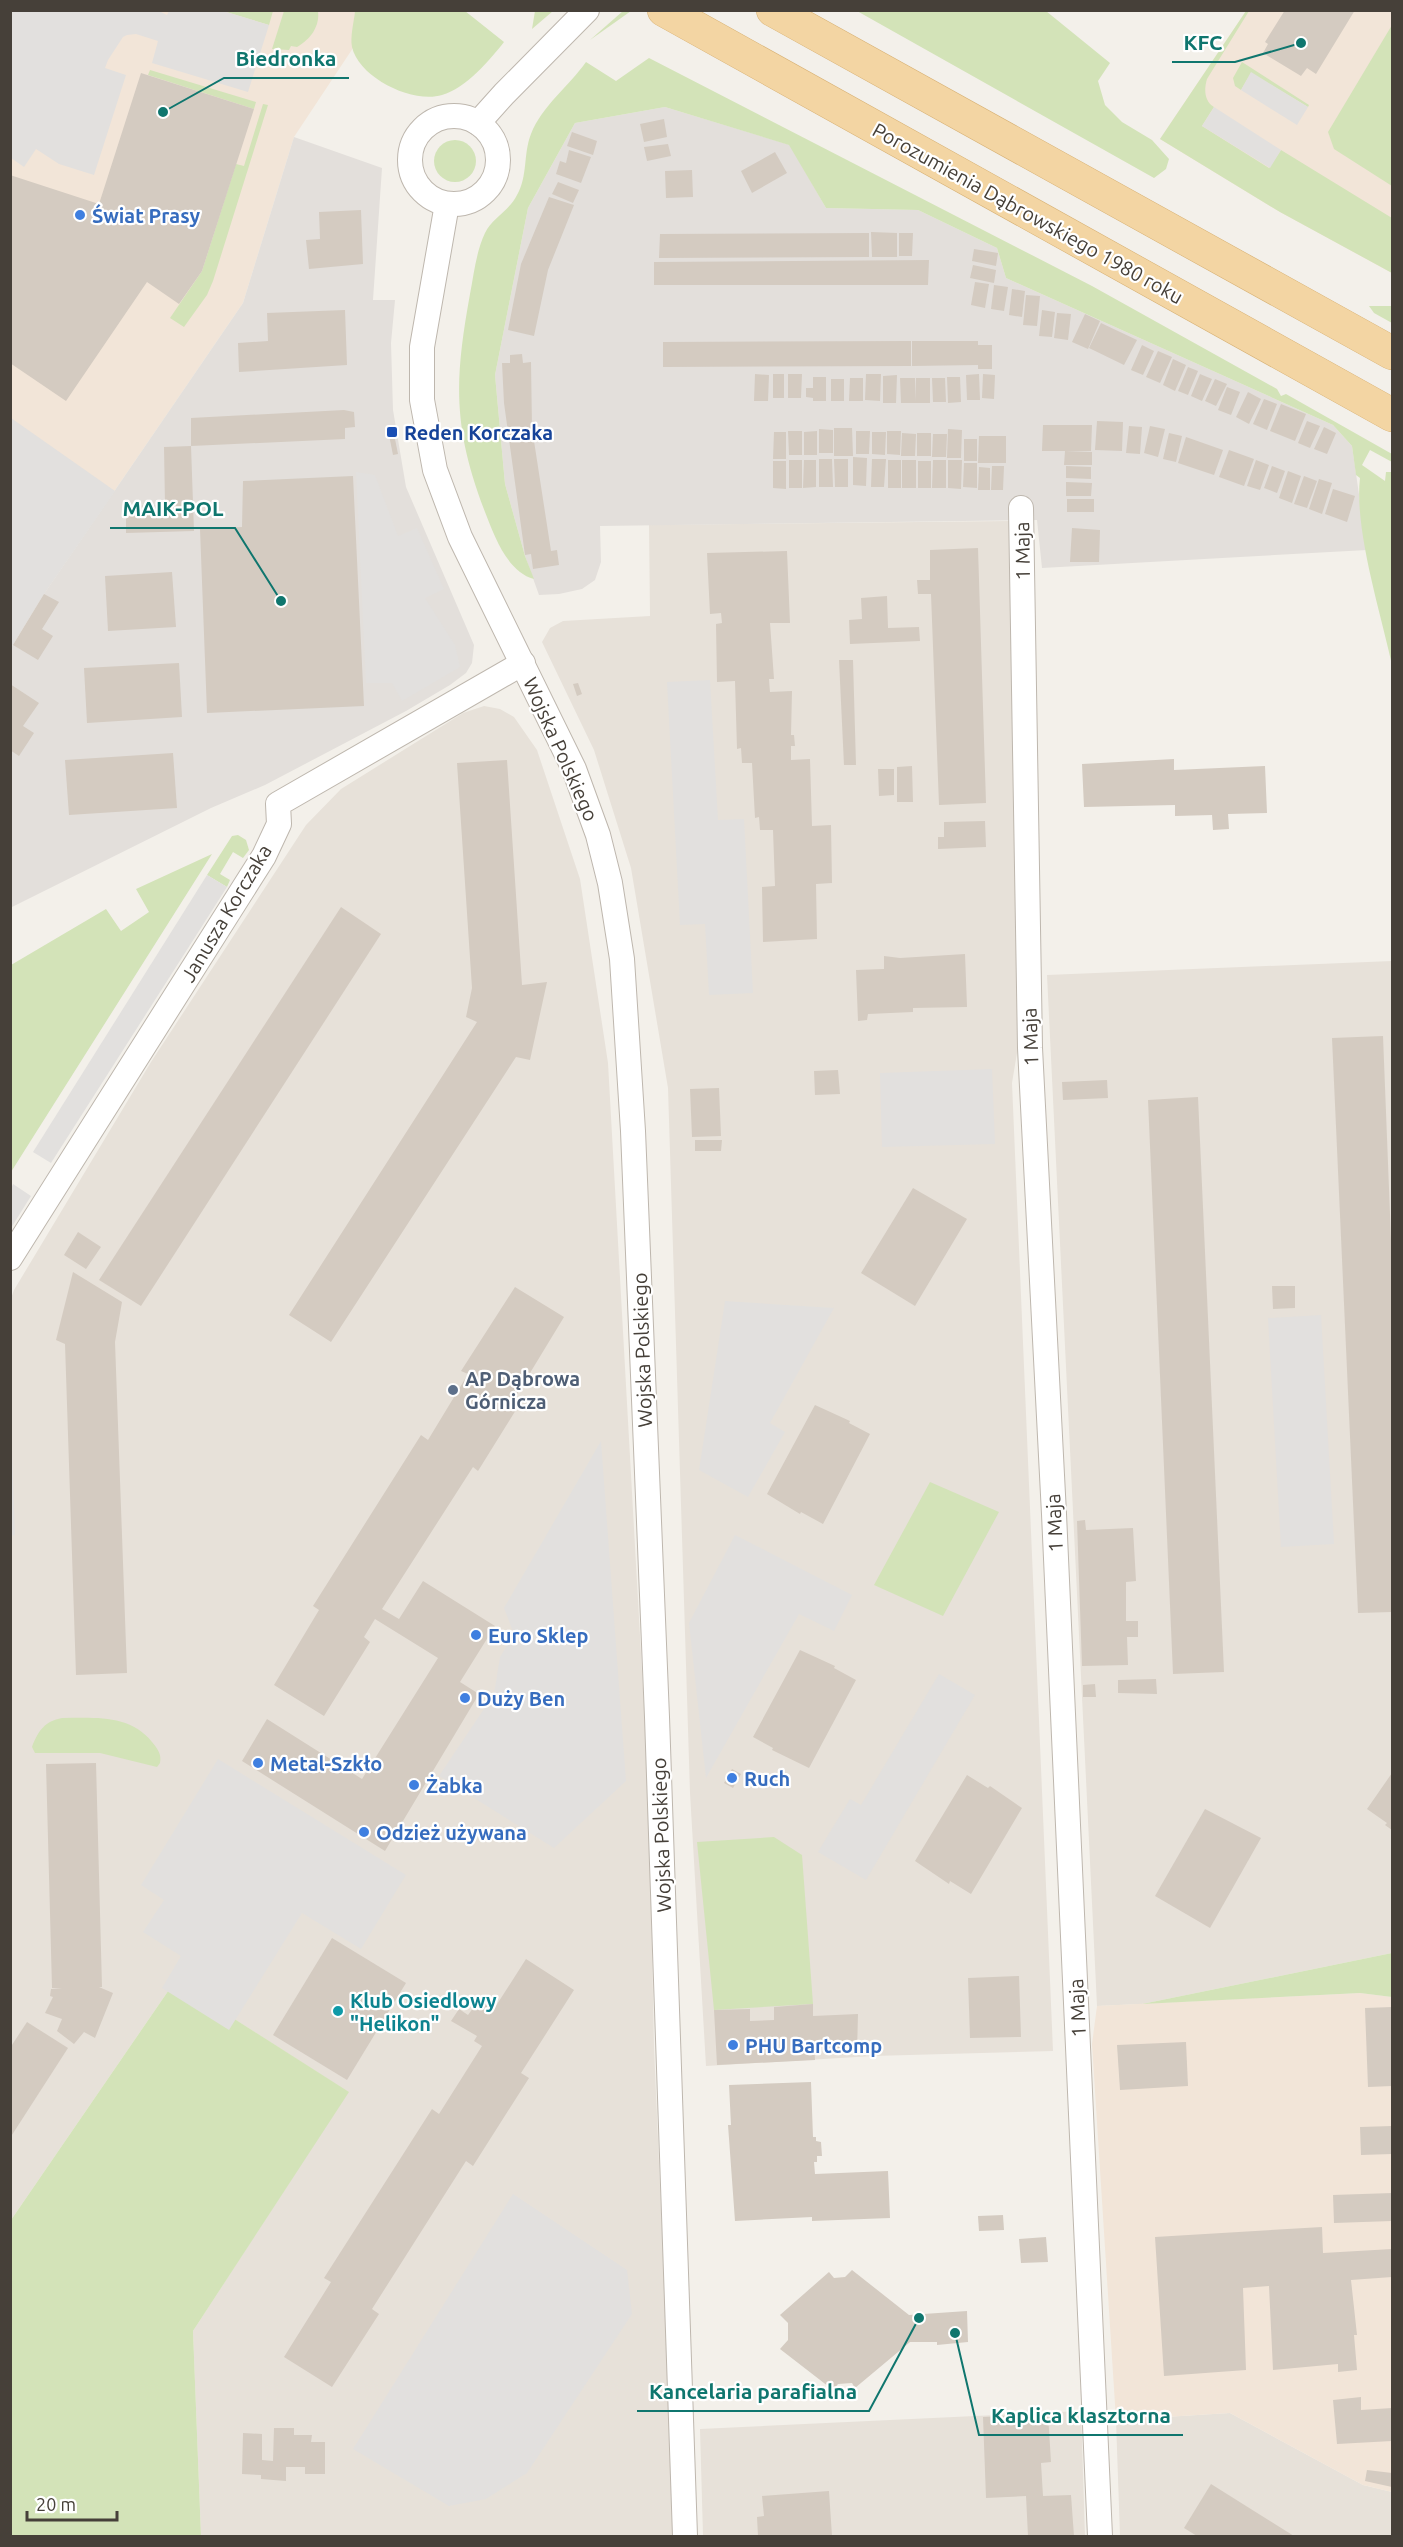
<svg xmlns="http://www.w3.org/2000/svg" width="1403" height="2547" font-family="Ubuntu,sans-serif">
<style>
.residential{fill:#e7e1d9}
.commercial{fill:#f2e5d8}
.industrial{fill:#e3dfdb}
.green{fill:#d3e3b8}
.parking{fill:#e2e0de}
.building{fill:#d4cbc1}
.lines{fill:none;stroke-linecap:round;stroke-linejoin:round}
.street-casing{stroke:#beb7ae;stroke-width:26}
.primary-casing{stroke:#d7b174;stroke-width:34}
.street{stroke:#fff;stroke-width:24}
.primary{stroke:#f3d5a3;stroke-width:33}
.shop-dot{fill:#3f7fe0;stroke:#fff;stroke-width:2}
.transit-dot{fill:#1a4fb4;stroke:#fff;stroke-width:2}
.service-dot{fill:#5c6f8a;stroke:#fff;stroke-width:2}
.culture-dot{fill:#0f9aa8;stroke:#fff;stroke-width:2}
.labels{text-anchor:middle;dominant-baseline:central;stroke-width:4.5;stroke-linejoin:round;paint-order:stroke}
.street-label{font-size:20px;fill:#464039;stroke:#fff}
.shop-label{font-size:20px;font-weight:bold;fill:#366cbe;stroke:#fff;text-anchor:start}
.transit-label{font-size:20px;font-weight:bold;fill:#164399;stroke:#fff;text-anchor:start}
.service-label{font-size:20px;font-weight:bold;fill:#4e5e75;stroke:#fff;text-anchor:start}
.culture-label{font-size:20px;font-weight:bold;fill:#0d838f;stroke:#fff;text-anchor:start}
.leader{fill:none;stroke:#0f766e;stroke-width:2}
.callout-dot{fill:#0f766e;stroke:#fff;stroke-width:2}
.callout-label{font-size:21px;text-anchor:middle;font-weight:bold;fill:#0f766e;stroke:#fff;stroke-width:4.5;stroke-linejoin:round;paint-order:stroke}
</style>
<rect width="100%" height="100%" fill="#f3f0ea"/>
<g class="residential">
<path d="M1011,521L1022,1023L1012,1083L1053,2051L873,2056L706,2066L690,1793L668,1088L631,868L594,750L542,642L550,628L563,621L650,616L649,525Z"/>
<path d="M484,706L500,709L514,717L537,750L580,879L608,1063L649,1797L654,2047L675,2536H201L193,2331L348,2092L175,1981L11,2220L10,1301L14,1290L151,1062L306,825L341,789L463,713Z"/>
<path d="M1392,961V1953L1142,2004L1097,2006L1047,975Z"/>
<path d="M1081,2411L1085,2536H703L700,2429Z"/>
<path d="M1230,2413L1363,2485L1392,2492V2536H1120L1116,2420Z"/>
</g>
<g class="commercial">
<path d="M11,11H355L353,48L294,137L243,303L44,594L11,648Z"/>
<path d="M1246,11H1392V273L1280,212L1160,139Z"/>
<path d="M1360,1993L1392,1997V2492L1363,2485L1230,2413L1116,2420L1092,2044L1097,2006Z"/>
</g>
<g class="industrial">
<path d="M665,107L790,145L826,208L918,210L997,248L1006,278L1333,425L1352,446L1367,550L1042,568L1037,520L600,526L601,562L595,580L582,589L559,594L539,595L525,556L505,484L495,375L528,208L575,123Z"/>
<path d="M294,137L382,168L373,300H395L391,343L393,410L406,487L474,645L472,663L466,673L450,685L406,711L265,785L211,808L12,907L11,913V648L44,594L243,303Z"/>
</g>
<g class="green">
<path d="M223,11H273L269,25Z"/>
<path d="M284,11H318C320,26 311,39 297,47L291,46L289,50L272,49Z"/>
<path d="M355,11H465L504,42C489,61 466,88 442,95C413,104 359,78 352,47C350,36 354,22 355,11Z"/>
<path d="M535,11H553L532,29Z"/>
<path d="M623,11H631L590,40Z"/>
<path d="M857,11H1046L1110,63L1098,81L1105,105L1122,122L1152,140L1169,159L1166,169L1154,178Z"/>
<path d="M1246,11H1249L1207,79C1204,89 1204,101 1214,107L1202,126L1269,168L1281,150L1392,218V273L1280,212L1160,139Z"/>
<path d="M1392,25V186L1334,149L1328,132Z"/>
<path d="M649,58L1092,286L1277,389L1281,396L1286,394L1392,454V462L1370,450L1362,465L1385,481L1386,472H1392V665C1381,614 1354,529 1360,478L1356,475L1352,446L1333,425L1006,278L997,248L918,210L826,208L789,145L665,107L575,123L528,208L495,375L505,484L525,556L534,579C507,572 494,535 485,512C453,428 454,382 470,294C474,274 476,252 485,233C492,218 510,210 517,195C528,176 523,154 531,134C542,106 569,86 586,62L616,81Z"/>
<path d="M1242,62L1309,105L1308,107L1251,73L1241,90L1235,86L1233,78Z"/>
<path d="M150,70L256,102L254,109L148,75Z"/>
<path d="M263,104L268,105L213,281L207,295L184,327L170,318L202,271L236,164L244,166Z"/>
<circle cx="455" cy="161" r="21"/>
<path d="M1369,306H1392V323L1374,313Z"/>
<path d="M238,835L246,840L249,850L243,858L233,852L220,874L230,880L227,887L207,875L232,836Z"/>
<path d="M212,854L35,1134L11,1172V965L106,909L121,931L149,912L136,889Z"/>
<path d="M930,1482L999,1512L943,1616L874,1585Z"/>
<path d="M62,1718C94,1718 130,1714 152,1742C157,1748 162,1754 160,1763L157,1767L100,1753H35L32,1747C38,1731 45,1721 62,1718Z"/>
<path d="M774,1837L802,1855L813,2004L714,2010L697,1842Z"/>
<path d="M1392,1953V1997L1360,1993L1142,2004Z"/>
<path d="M175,1981L349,2092L193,2331L201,2536H11V2220Z"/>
</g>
<g class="parking">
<path d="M157,10L167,15L169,11H223L269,25L248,92L152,63L158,41L136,34L127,35L123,37L108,60L105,68L126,75L94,175L59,164L36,149L24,167L11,158V11Z"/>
<path d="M1251,72L1308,107L1297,125L1241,90Z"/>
<path d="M1214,107L1281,150L1270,168L1202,126Z"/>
<path d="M11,418L115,491L44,594L11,648Z"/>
<path d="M356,472L375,475L398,536L417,528L444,589L425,598L455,645L460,667L402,701L392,683H366Z"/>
<path d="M710,680L718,820L744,819L753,993L709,995L705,924L680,925L667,682Z"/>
<path d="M207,875L227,887L51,1163L33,1152Z"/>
<path d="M992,1069L995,1144L882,1147L880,1073Z"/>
<path d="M13,1184L31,1196L11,1228V1189Z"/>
<path d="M725,1301L834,1308L770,1423L785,1432L748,1497L699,1470Z"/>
<path d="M1321,1315L1334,1544L1281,1547L1268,1318Z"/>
<path d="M10,1395L15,1535L11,1536L10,1535Z"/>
<path d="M601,1441L626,1781L554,1848L439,1776L494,1694L500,1657L514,1634L504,1608Z"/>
<path d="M735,1535L852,1595L834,1631L799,1614L706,1778L689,1623Z"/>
<path d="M939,1674L975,1695L866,1880L818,1852L850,1799L861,1805Z"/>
<path d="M218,1759L406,1875L361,1949L302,1913L229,2030L162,1988L181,1956L143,1932L164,1900L141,1885Z"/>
<path d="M513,2194L627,2270L632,2314L527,2473L486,2499L449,2506L353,2449Z"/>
</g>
<g class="building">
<path d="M1285,10H1355L1316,74L1307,68L1301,76L1263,53L1268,44L1265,42Z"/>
<path d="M141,73L254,109L202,271L179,304L147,282L66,401L10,363V175L99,204Z"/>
<path d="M664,119L667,137L644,142L640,124Z"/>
<path d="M572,132L597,141L593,155L567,146Z"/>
<path d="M668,144L671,156L647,161L644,147Z"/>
<path d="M569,150L591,157L581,183L556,174L560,161L566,163Z"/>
<path d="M775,152L787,173L752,193L741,171Z"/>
<path d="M692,170L693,197L666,198L665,171Z"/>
<path d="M558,182L579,190L573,203L552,194Z"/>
<path d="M549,197L574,205L548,270L534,336L508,330L521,264Z"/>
<path d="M361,210L363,264L309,269L306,240L320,239L319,212Z"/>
<path d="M871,232L897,233V257H872Z"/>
<path d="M869,233V257L659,258L660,234Z"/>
<path d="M899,233H913L912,256H899Z"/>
<path d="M974,249L998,253L996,266L972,261Z"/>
<path d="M929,260L928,285H654V262Z"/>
<path d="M973,265L996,270L994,283L970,278Z"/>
<path d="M975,282L989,284L985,308L971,305Z"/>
<path d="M994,285L1008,287L1004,311L991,309Z"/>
<path d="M1012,289L1025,291L1022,317L1009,315Z"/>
<path d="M1026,295L1040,296L1037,326L1023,325Z"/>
<path d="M345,310L347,365L239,372L238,343L268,341L267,313Z"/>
<path d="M1042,310L1055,312L1052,337L1039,336Z"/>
<path d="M1057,313L1071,314L1068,340L1054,338Z"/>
<path d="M1085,314L1100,321L1088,349L1072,342Z"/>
<path d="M1101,323L1137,340L1124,365L1089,348Z"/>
<path d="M911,341V366L663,367V342Z"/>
<path d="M912,341H978V345H992V369H978V365L912,366Z"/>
<path d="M1142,345L1154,351L1143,375L1131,370Z"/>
<path d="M1158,351L1172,357L1160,383L1146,377Z"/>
<path d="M522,354L523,363L531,362L532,428L551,551L557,550L559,565L533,569L531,554L525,555L504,403L502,363H510V355Z"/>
<path d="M1173,359L1186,365L1175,391L1163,385Z"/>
<path d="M1188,367L1198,371L1188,395L1178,391Z"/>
<path d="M755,374L769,375L768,401H754Z"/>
<rect x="773" y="374" width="11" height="24"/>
<path d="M788,374H802L801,398H788Z"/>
<path d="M866,374H881L880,401L865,400Z"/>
<path d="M979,374L980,400H967L966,375Z"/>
<path d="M983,374L995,375L994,399L982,398Z"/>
<path d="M1200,374L1212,379L1202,401L1191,396Z"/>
<path d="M897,375L896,403H883V376Z"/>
<path d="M813,377H826V401H813V398L806,397V388H813Z"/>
<path d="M947,377H960L961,402L948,403Z"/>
<path d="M850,378H863V401H849Z"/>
<path d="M900,378H915V401L916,378H930V403H901Z"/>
<path d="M932,378H945L946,402H933Z"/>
<rect x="831" y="379" width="13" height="22"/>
<path d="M1215,379L1227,384L1216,406L1205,401Z"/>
<path d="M1227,387L1240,392L1231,415L1218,410Z"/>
<path d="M1248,392L1261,399L1249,424L1236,417Z"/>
<path d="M1264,399L1277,404L1267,430L1253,424Z"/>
<path d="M1281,404L1306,414L1295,441L1270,431Z"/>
<path d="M344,410L354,412L355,427L345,428V439L191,446L194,531L126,533V506L165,505L164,447L191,446V418Z"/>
<path d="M1097,421L1123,422L1122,451L1095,450Z"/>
<path d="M1307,421L1320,426L1310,448L1298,443Z"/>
<path d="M1043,425H1092L1091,451H1042Z"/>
<path d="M1129,426L1142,427L1140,454L1126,453Z"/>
<path d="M1150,426L1165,429L1158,457L1144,453Z"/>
<path d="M1324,427L1336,433L1327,454L1314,449Z"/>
<path d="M834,428H852L853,456H834Z"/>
<path d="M819,429L833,430V453H819Z"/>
<path d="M948,429L962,430L961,458H947Z"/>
<path d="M788,431H802V455H789Z"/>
<path d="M817,431V455H804V432Z"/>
<path d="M856,431H870L869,454H856Z"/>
<path d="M887,431H901L900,455L887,454Z"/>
<path d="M774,432H786V459H773Z"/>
<path d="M872,432H886L885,455L872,454Z"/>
<path d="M902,433L916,434L915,456H901Z"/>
<rect x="917" y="433" width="14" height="23"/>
<path d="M1169,433L1182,436L1176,462L1163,459Z"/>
<path d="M394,434L398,454L393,455L389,435Z"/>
<path d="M933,434H947L946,457H932Z"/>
<path d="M979,436H1006V463H978Z"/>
<path d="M1186,437L1223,450L1214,475L1178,463Z"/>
<rect x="964" y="439" width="13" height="22"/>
<path d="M1229,450L1254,459L1244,486L1219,477Z"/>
<path d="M1065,451L1092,452V465H1064Z"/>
<path d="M853,457L867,458L866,486L853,485Z"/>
<path d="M819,459H832L833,487H819Z"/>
<path d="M834,459H848V487H835Z"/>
<path d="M872,459H886L884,487H871Z"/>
<rect x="789" y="460" width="13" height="28"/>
<path d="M804,460H816V487L803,488Z"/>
<rect x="888" y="460" width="13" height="28"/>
<rect x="902" y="460" width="14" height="28"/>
<path d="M933,460H946V488H932Z"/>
<path d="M948,460H962L961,489L948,488Z"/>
<path d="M1256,460L1269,465L1260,490L1247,486Z"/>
<path d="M773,461H786V489L773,488Z"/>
<rect x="918" y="461" width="13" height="27"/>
<path d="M964,463H977V488L963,487Z"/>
<path d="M992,466H1004L1003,490H991Z"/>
<path d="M1066,466L1091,467V479L1066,478Z"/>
<path d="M1272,466L1285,471L1277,493L1264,488Z"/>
<path d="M979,467L990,468V490H978Z"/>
<path d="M1288,471L1301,476L1292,503L1279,498Z"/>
<path d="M353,476L364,706L207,713L200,529L242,527L243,481Z"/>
<path d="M1304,476L1317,481L1307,508L1294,504Z"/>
<path d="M1319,479L1332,483L1322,514L1309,509Z"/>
<path d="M1066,482L1092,483L1091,496H1066Z"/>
<path d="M1333,489L1355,496L1347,522L1325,514Z"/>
<rect x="1067" y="499" width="27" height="13"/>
<path d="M1072,528L1100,530L1099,562H1070Z"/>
<path d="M978,548L986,803L939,805L931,594H918L917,580H930V550Z"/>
<path d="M787,551L790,623H770L774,679H769L770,692L792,691L791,735H794L795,746H791V760L810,759L812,826L831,825L832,883L816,884L817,939L763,942L762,887L775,886L773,830H760L759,817L755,818L752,763H742L741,748L737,749L735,681L717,682L716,624L722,623L721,613L710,614L707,553Z"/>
<path d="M172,572L176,627L108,631L105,576Z"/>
<path d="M44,594L59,602L42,629L53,636L38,660L13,645Z"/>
<path d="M887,596L888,628L919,627L920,641L850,644L849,620L862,619L861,598Z"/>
<path d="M839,660H853L856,765H844Z"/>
<path d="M179,663L182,717L87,723L84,668Z"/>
<path d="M578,683L582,694L577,696L573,684Z"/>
<path d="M10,684L39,703L23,726L34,733L19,756L10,750Z"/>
<path d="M173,753L177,808L69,815L65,760Z"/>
<path d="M1174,759V770L1265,766L1267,813L1228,814L1229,829L1213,830L1212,815L1175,816V805L1084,807L1082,764Z"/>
<path d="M507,760L522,985L547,982L530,1060L516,1057L331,1342L289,1315L477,1022L466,1017L472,988L457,763Z"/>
<path d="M912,766L913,802H897V767Z"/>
<path d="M878,769H894V795L879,796Z"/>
<path d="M985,821L986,847L938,849V837H944V822Z"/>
<path d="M341,907L381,934L141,1306L99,1280Z"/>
<path d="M965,954L967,1007L913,1008V1012L868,1014L867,1020L858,1021L856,970L884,969V956L900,958Z"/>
<path d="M1383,1036L1392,1265V1612L1358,1613L1332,1038Z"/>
<path d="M838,1070L840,1094L815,1095L814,1071Z"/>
<path d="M1107,1080L1108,1098L1063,1100L1062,1082Z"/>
<path d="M719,1088L721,1136L692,1137L690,1089Z"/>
<path d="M1198,1097L1224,1672L1173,1674L1148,1100Z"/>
<path d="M695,1140H722L721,1151H695Z"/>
<path d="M913,1188L967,1219L915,1306L861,1273Z"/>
<path d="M78,1232L101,1247L86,1269L64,1255Z"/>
<path d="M73,1272L122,1302L115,1342L127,1673L76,1675L65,1344L56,1340Z"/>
<path d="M1272,1286H1295V1308L1273,1309Z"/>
<path d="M515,1287L564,1317L513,1401L519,1405L478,1471L473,1467L382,1609L399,1619L423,1581L495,1626L460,1682L479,1694L385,1851L242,1761L267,1719L362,1779L438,1658L375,1619L364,1637L370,1642L324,1716L274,1685L319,1610L313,1606L421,1435L428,1440L468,1374L461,1371Z"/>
<path d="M815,1405L850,1421L849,1423L870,1434L823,1524L801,1512L800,1514L767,1494Z"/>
<path d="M1085,1520L1086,1530L1133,1528L1136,1581L1126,1582V1621H1138V1637H1127L1128,1665L1082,1666L1077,1521Z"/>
<path d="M800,1650L835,1666L834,1668L856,1680L809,1768L772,1750L773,1748L753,1737Z"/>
<path d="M1156,1679L1157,1694L1118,1693V1680Z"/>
<path d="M1095,1684L1096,1697H1083V1685Z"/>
<path d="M96,1763L102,1987H99L113,1993L95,2038L84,2032L74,2044L57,2031L62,2019L45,2013L53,1997L50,1996L51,1989H62L52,1988L46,1764Z"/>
<path d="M732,1769L741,1774L733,1788L724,1783Z"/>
<path d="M1392,1773V1830L1385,1825L1387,1823L1367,1809Z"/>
<path d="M967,1775L988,1788L990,1786L1022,1808L971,1894L950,1881L949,1884L915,1861Z"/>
<path d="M1205,1809L1261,1838L1210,1928L1155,1896Z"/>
<path d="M332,1938L406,1983L347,2080L273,2035Z"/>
<path d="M526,1959L574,1990L521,2073L529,2078L473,2166L466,2161L372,2309L379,2314L332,2387L284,2357L331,2282L324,2278L432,2109L439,2114L482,2046L474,2041L477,2036L451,2021L459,2009L468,2015L479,2000L494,2009Z"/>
<path d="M1019,1976L1021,2037L970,2038L968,1978Z"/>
<path d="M813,2004V2016L858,2014L857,2052L825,2051V2045H814L815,2060L717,2065L714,2010L750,2009V2021L774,2020V2007Z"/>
<path d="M1392,2007V2086L1368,2087L1365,2008Z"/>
<path d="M27,2022L68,2048L10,2138V2048Z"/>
<path d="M1186,2042L1188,2086L1120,2090L1117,2045Z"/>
<path d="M811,2082L813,2137H816V2141L821,2142L822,2156H817V2162H814L815,2174L888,2171L890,2218L812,2221V2217L735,2221L728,2125H731L729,2085Z"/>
<path d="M1392,2126V2154L1361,2155L1360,2127Z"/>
<path d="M1392,2193V2221L1334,2223L1333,2195Z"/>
<path d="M1003,2215L1004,2230L979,2231L978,2216Z"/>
<path d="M1322,2227L1323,2253L1392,2249V2277L1351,2280L1357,2335H1354L1357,2370L1338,2372V2364L1273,2370L1269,2286L1243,2288L1246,2370L1164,2376L1155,2237Z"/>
<path d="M1046,2237L1048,2262L1021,2263L1019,2239Z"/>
<path d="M852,2270L909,2315L967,2311L968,2342L937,2345V2342H910L855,2388L852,2383L838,2384L833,2390L780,2349L788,2340V2323L780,2315L829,2272L834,2278L845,2277Z"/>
<path d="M1361,2397V2410L1392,2408V2441L1337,2444L1333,2400Z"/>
<path d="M1048,2414L1051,2462L1041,2463L1043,2496L1071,2495L1074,2536H1028L1026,2496L986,2498L983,2417Z"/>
<path d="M274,2428H294V2435H312L311,2442H325V2474H305V2467H286V2481L261,2479V2475L242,2474L243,2433L262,2434V2460L273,2461Z"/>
<path d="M1367,2470L1392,2473V2487L1365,2481Z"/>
<path d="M1211,2484L1294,2536H1197L1184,2528Z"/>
<path d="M829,2491L832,2536H758L757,2517L764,2516L762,2496Z"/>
</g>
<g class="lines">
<g class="street-casing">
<g id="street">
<circle cx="454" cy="160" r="44"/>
<path d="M478,123L504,94L587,10"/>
<path d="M447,204L422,347V400L435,470L460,537L574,769L598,835L610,883L622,959L633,1131L657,1717L685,2536"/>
<path d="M1021,508L1030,1048L1054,1514L1100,2536"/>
<path d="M10,1258L264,856L279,824L278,804L523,663"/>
</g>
</g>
<g class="primary-casing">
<g id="primary">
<path d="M664,10L1392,415"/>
<path d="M773,10L1392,353"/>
</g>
</g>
<use href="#street" class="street"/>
<use href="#primary" class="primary"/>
</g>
<g class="shop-dot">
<circle cx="80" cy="215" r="6"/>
<circle cx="476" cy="1635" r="6"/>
<circle cx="465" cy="1698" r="6"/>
<circle cx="258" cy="1763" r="6"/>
<circle cx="732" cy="1778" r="6"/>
<circle cx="414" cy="1785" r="6"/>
<circle cx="364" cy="1832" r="6"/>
<circle cx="733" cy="2045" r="6"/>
</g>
<rect class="transit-dot" x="386" y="426" width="12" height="12" rx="3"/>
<circle class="service-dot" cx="453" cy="1390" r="6"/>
<circle class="culture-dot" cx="338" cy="2011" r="6"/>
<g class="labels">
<g class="street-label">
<text transform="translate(1028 213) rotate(29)">Porozumienia Dąbrowskiego 1980 roku</text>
<text transform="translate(1022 551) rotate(-91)">1 Maja</text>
<text transform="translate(561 749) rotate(66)">Wojska Polskiego</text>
<text transform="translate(226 913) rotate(-59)">Janusza Korczaka</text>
<text transform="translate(1030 1037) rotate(-92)">1 Maja</text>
<text transform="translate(642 1350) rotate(-92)">Wojska Polskiego</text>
<text transform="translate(1054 1523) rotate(-93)">1 Maja</text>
<text transform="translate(661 1835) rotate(-92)">Wojska Polskiego</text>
<text transform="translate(1077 2008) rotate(-93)">1 Maja</text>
</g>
<g class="shop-label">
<text x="92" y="215">Świat Prasy</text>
<text x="488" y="1635">Euro Sklep</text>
<text x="477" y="1698">Duży Ben</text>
<text x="270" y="1763">Metal-Szkło</text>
<text x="744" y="1778">Ruch</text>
<text x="426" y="1785">Żabka</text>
<text x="376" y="1832">Odzież używana</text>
<text x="745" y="2045">PHU Bartcomp</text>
</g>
<g class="transit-label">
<text x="404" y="432">Reden Korczaka</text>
</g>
<g class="service-label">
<text x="465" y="1378">AP Dąbrowa<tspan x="465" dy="23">Górnicza</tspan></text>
</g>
<g class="culture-label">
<text x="350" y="2000">Klub Osiedlowy<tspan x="350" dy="23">"Helikon"</tspan></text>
</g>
</g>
<path class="leader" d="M1301 43L1235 62H1172M163 112L224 78H349M281 601L235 528H110M919 2318L869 2411H637M955 2333L979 2435H1183"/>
<g class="callout-dot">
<circle cx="1301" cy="43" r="6"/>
<circle cx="163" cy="112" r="6"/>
<circle cx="281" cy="601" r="6"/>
<circle cx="919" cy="2318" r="6"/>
<circle cx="955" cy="2333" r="6"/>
</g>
<g class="callout-label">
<text x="1203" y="50">KFC</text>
<text x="286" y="66">Biedronka</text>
<text x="173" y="516">MAIK-POL</text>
<text x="753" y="2399">Kancelaria parafialna</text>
<text x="1081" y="2423">Kaplica klasztorna</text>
</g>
<rect width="1403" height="2547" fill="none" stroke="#464039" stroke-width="24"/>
<path d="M27 2511v9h90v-9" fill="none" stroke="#464039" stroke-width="3"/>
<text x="36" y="2511" font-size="18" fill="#464039" stroke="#ffffff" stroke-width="4.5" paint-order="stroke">20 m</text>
</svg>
